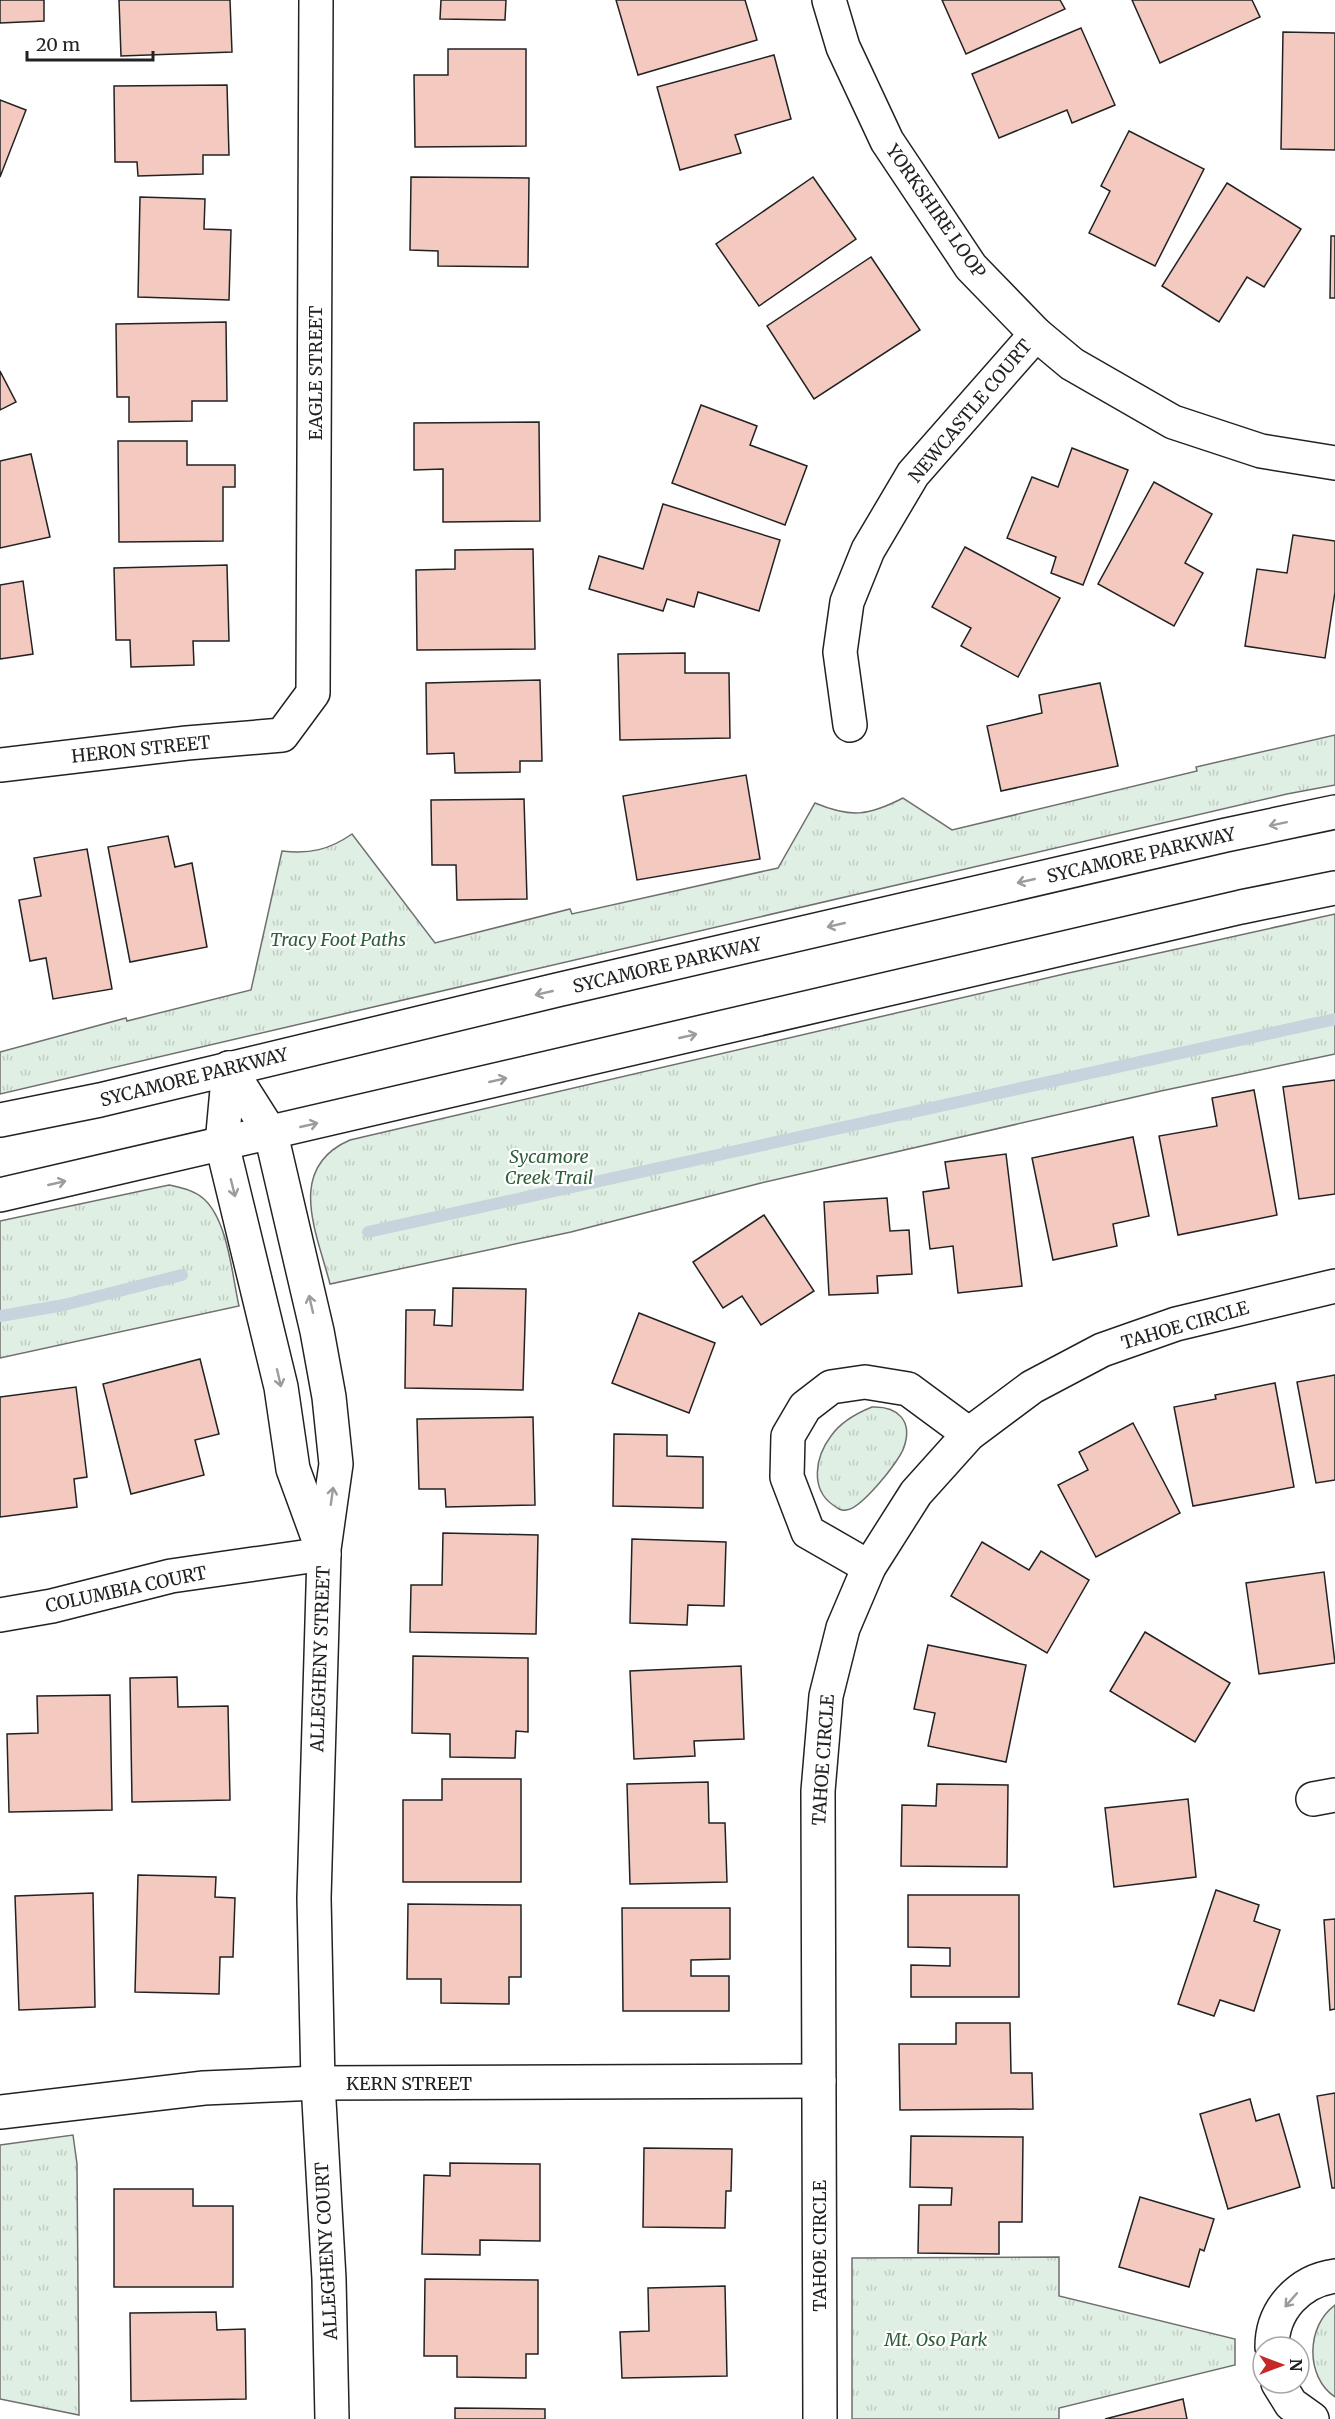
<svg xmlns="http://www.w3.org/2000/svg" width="1335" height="2419" font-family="Merriweather,serif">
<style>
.grass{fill:url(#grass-tufts);stroke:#6f6f6f;stroke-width:1.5}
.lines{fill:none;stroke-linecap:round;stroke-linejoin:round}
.stream{stroke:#c7d3dd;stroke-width:12}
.building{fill:#f3c9c0;stroke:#222;stroke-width:1.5}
.minor-casing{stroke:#222;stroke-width:36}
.major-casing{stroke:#222;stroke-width:36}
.minor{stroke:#fff;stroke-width:33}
.major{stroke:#fff;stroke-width:33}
.oneway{stroke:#9c9c9c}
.labels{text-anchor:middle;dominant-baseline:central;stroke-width:4.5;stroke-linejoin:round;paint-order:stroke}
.street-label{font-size:18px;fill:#222;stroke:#fff}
.park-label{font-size:18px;font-style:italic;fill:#2f5e38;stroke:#fff}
</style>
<defs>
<pattern id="grass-tufts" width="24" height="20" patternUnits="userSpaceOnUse" patternTransform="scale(1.5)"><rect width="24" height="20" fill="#e0efe3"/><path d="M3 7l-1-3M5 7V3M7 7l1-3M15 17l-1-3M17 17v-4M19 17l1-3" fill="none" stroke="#c0cdc2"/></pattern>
</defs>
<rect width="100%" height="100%" fill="#fff"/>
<g class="grass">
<path d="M1335,735V785L1287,794L0,1094V1052L126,1018L127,1021L251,990L282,851C310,854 329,850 352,834L435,943L570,909L572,914L778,868L815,803C851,818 868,816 903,798L952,830L1197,771L1196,767Z"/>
<path d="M1335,914V1054L1161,1091L761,1183L571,1232L330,1284C317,1233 285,1168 350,1140L1064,974Z"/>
<path d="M169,1185C182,1188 194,1190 204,1199C228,1221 232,1275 239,1306L0,1358V1221Z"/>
<path d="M872,1407C898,1406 913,1421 904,1447C900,1461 860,1510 846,1510C841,1511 837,1508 833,1505C810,1489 815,1457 831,1436C840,1423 857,1413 872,1407Z"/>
<path d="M73,2135L77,2164L79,2415L0,2399V2145Z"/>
<path d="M1059,2257V2296L1235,2339V2365L1059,2408V2419H852V2258Z"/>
<path d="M1335,2305V2397C1305,2377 1306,2326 1335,2305Z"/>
</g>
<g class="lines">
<g class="stream">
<path d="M368,1232L1335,1019"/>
<path d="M0,1316L64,1305L182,1275"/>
</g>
</g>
<g class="building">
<path d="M0,0H44V21L0,23Z"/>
<path d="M119,0H230L232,52L121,56Z"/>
<path d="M441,0H506L505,20L440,19Z"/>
<path d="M616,0H745L757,40L638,75Z"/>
<path d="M942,0H1060L1065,9L966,54Z"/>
<path d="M1132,0H1252L1260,17L1160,63Z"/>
<path d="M1081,28L1115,105L1072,123L1067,110L999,138L972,74Z"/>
<path d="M1283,32L1335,33V150L1281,149Z"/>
<path d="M448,49H526V146L415,147L414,75H448Z"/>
<path d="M774,55L791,119L735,135L741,153L680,170L657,87Z"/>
<path d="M227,85L229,155H203V174L138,176L137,162H115L114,86Z"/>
<path d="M0,100L26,110L0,177Z"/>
<path d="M1129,131L1204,169L1155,266L1089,233L1110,191L1101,186Z"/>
<path d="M411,177L529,178L528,267L438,266V251L410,250Z"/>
<path d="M813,177L856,239L759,306L716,244Z"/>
<path d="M1227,183L1301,229L1264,287L1247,277L1219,322L1162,286Z"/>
<path d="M140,197L205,199L204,229L231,230L229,300L138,297Z"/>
<path d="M1331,236H1335V298H1330Z"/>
<path d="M871,257L920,330L814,399L767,326Z"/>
<path d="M226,322L227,401H192V421L129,422V397H117L116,324Z"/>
<path d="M0,371L16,402L0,410Z"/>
<path d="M701,405L757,426L750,445L807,466L785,525L672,483Z"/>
<path d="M539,422L540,521L443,522V469L414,470V423Z"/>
<path d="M118,441H187V465H235V487H223V541L119,542Z"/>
<path d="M1072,448L1128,470L1083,585L1051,573L1056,557L1007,538L1032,477L1058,487Z"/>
<path d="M31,454L50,537L0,548V461Z"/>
<path d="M1154,482L1212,514L1185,563L1203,573L1174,626L1098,584Z"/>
<path d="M663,504L780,540L759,611L698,592L694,607L667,599L663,611L589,589L599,556L643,569Z"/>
<path d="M1293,535L1335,541V592L1325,658L1245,646L1257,569L1287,573Z"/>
<path d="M965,547L1060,598L1018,677L961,646L971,628L932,607Z"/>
<path d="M533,549L535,649L417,650L416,570L455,569V550Z"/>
<path d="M227,565L229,641H193L194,665L131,667L130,640H116L114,568Z"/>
<path d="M23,581L33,654L0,659V585Z"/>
<path d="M685,653V673H729L730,738L620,740L618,654Z"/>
<path d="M540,680L542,761H520V772L455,773L454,753L427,754L426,683Z"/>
<path d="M1100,683L1118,766L1001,791L987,726L1042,713L1039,695Z"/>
<path d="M746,775L760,859L637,880L623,796Z"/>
<path d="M524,799L527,899L457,900L456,865H432L431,800Z"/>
<path d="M168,836L175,867L192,863L207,947L130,962L108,847Z"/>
<path d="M87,849L112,989L53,999L46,958L30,961L19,900L41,896L34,858Z"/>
<path d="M1335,1080V1194L1299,1199L1283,1087Z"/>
<path d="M1254,1090L1277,1215L1178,1235L1159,1136L1217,1126L1212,1098Z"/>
<path d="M1133,1137L1149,1216L1113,1224L1117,1246L1053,1260L1032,1158Z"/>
<path d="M1006,1154L1022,1286L958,1293L953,1246L930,1249L923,1192L949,1188L945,1162Z"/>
<path d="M887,1198L890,1231L909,1230L912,1274L877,1276L878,1293L829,1295L824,1202Z"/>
<path d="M764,1215L814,1291L761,1325L742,1296L723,1308L693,1262Z"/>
<path d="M453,1288L526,1289L523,1390L405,1388L406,1310H435L434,1325L452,1326Z"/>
<path d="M639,1313L715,1343L689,1413L612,1383Z"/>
<path d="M200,1359L219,1434L195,1440L204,1475L131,1494L103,1384Z"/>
<path d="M1335,1375V1480L1316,1483L1297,1382Z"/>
<path d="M1275,1383L1294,1487L1193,1506L1174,1407L1216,1399L1215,1395Z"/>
<path d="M76,1387L87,1477L74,1479L77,1507L0,1517V1397Z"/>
<path d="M533,1417L535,1505L446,1507L445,1489H419L417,1419Z"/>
<path d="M1133,1423L1180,1513L1096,1557L1058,1485L1088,1470L1079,1452Z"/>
<path d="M614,1434L667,1435V1456L703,1457V1508L613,1506Z"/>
<path d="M443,1533L538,1535L536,1634L410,1632L411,1585H442Z"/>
<path d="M632,1539L726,1542L724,1606L688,1605L687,1625L630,1623Z"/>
<path d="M982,1542L1029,1570L1041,1551L1089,1580L1047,1653L951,1596Z"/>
<path d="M1324,1572L1335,1663L1259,1674L1246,1583Z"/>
<path d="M1145,1632L1230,1683L1195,1742L1110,1691Z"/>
<path d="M928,1645L1026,1665L1006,1762L928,1746L935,1713L914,1709Z"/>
<path d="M413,1656L528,1658V1732L516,1731L515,1758L450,1757V1734L412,1733Z"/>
<path d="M741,1666L744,1739L694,1741L695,1756L634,1759L630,1671Z"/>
<path d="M177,1677L178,1707L228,1706L230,1800L132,1802L130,1678Z"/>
<path d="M110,1695L112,1810L9,1812L7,1734L38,1733L37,1696Z"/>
<path d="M442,1779H521V1882H403V1800H442Z"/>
<path d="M708,1782L709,1823H725L727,1882L630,1884L627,1784Z"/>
<path d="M937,1784L1008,1785L1007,1867L901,1866L902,1805L936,1806Z"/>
<path d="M1188,1799L1196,1877L1114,1887L1105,1808Z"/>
<path d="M138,1875L216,1877L215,1897L235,1898L233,1957H220L219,1994L135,1992Z"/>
<path d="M1216,1890L1259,1905L1254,1921L1280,1930L1254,2011L1220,2000L1214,2016L1178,2004Z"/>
<path d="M93,1893L95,2007L19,2010L15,1896Z"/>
<path d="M908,1895H1019V1997H911V1965L950,1966V1948L908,1947Z"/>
<path d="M408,1904L521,1905V1977H509V2004L441,2003V1979H407Z"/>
<path d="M622,1908H730V1959L691,1960V1976H729V2011H623Z"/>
<path d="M1335,1919V2009L1330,2010L1324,1920Z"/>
<path d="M956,2023H1010L1011,2073H1032L1033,2109L900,2110L899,2044H956Z"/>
<path d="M1335,2093V2188H1332L1317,2096Z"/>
<path d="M1250,2099L1256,2121L1279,2114L1300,2187L1228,2209L1200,2114Z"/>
<path d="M911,2136L1023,2137L1022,2222H999V2254L918,2253L919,2205H951L952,2188L910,2187Z"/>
<path d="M644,2148L732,2149L731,2191H726L725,2228L643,2227Z"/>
<path d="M450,2163L540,2164V2241L480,2240V2255L422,2254L424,2175L450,2176Z"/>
<path d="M114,2189H193V2206H233V2287H114Z"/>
<path d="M1140,2197L1214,2219L1204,2251L1200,2249L1189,2287L1119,2267Z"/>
<path d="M425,2279L538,2280V2354H526V2378L457,2377V2356H424Z"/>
<path d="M725,2286L727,2376L622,2378L620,2332L649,2331L648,2288Z"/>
<path d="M216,2312L217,2330L245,2329L246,2399L131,2401L130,2313Z"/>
<path d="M1183,2399L1187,2419H1105Z"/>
<path d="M455,2408L545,2409V2419H455Z"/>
</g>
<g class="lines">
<g class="minor-casing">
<g id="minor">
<path d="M829,0L843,47L887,141L971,267L1036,334L1072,364L1173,422L1261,451L1335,463"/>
<path d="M850,725L840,652L847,602L868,550L913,474L1036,334"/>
<path d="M0,765L187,743L282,735L313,693L316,0"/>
<path d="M229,1068L222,1144L281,1387L293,1469L324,1554L314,1898L318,2083L329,2279L332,2419"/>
<path d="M229,1068L271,1134L317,1331L329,1397L336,1464L324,1549"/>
<path d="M869,1567L808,1532L787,1477L788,1436L805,1407L831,1387L865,1382L908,1389L969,1434"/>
<path d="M0,1615L52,1606L171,1576L324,1554"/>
<path d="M1313,1799L1335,1795"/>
<path d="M0,2112L204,2088L318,2083L819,2081"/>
<path d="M1272,2347C1272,2310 1299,2281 1335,2276"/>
<path d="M1278,2383L1291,2404L1312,2419"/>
<path d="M820,2419L818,1791L826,1696L843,1628L869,1567L916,1493L969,1434L1032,1387L1102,1350L1176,1324L1335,1286"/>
</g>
</g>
<g class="major-casing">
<g id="major">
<path d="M0,1120L100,1100L557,990L1226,835L1335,812"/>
<path d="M0,1195L1241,907L1335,888"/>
</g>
</g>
<use href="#minor" class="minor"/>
<use href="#major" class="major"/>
</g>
<defs><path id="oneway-shaft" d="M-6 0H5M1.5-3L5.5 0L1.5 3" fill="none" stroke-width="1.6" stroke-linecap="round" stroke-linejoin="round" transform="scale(1.5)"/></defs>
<g class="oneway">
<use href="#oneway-shaft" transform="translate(1278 824) rotate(168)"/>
<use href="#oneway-shaft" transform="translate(1026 881) rotate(167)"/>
<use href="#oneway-shaft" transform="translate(836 925) rotate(167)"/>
<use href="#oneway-shaft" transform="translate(544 993) rotate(167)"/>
<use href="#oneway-shaft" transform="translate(688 1036) rotate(-13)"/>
<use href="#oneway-shaft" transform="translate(498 1080) rotate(-13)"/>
<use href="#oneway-shaft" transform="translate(309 1125) rotate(-13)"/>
<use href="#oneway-shaft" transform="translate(57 1183) rotate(-13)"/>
<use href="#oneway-shaft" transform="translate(233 1188) rotate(76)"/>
<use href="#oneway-shaft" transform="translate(311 1304) rotate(-103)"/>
<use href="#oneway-shaft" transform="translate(279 1378) rotate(77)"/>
<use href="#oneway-shaft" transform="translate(332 1496) rotate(-82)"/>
<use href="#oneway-shaft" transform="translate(1291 2300) rotate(131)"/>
</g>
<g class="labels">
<g class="street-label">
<text transform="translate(936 211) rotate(55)">YORKSHIRE LOOP</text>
<text transform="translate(315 373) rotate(-90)">EAGLE STREET</text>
<text transform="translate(970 411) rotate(-50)">NEWCASTLE COURT</text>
<text transform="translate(141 749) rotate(-6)">HERON STREET</text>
<text transform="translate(1141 855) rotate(-13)">SYCAMORE PARKWAY</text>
<text transform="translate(667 965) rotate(-13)">SYCAMORE PARKWAY</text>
<text transform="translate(194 1077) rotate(-14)">SYCAMORE PARKWAY</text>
<text transform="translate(1185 1325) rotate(-16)">TAHOE CIRCLE</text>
<text transform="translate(126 1589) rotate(-12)">COLUMBIA COURT</text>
<text transform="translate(320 1659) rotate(-88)">ALLEGHENY STREET</text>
<text transform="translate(823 1760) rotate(-86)">TAHOE CIRCLE</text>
<text x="409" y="2083">KERN STREET</text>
<text transform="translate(819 2246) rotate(-90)">TAHOE CIRCLE</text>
<text transform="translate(326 2251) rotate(-93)">ALLEGHENY COURT</text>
</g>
<g class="park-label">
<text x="338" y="939">Tracy Foot Paths</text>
<text x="549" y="1156">Sycamore<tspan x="549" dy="21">Creek Trail</tspan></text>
<text x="936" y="2339">Mt. Oso Park</text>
</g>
</g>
<g transform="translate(1281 2365) rotate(90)"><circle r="28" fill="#ffffff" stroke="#a7a7a7" stroke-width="1.5"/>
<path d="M0-4.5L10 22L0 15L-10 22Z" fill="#c62828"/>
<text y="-9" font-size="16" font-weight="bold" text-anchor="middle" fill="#222222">N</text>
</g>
<path d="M27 51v9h126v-9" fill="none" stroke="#222222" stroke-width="3"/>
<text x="36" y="51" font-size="18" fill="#222222" stroke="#ffffff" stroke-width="4.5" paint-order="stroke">20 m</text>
</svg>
